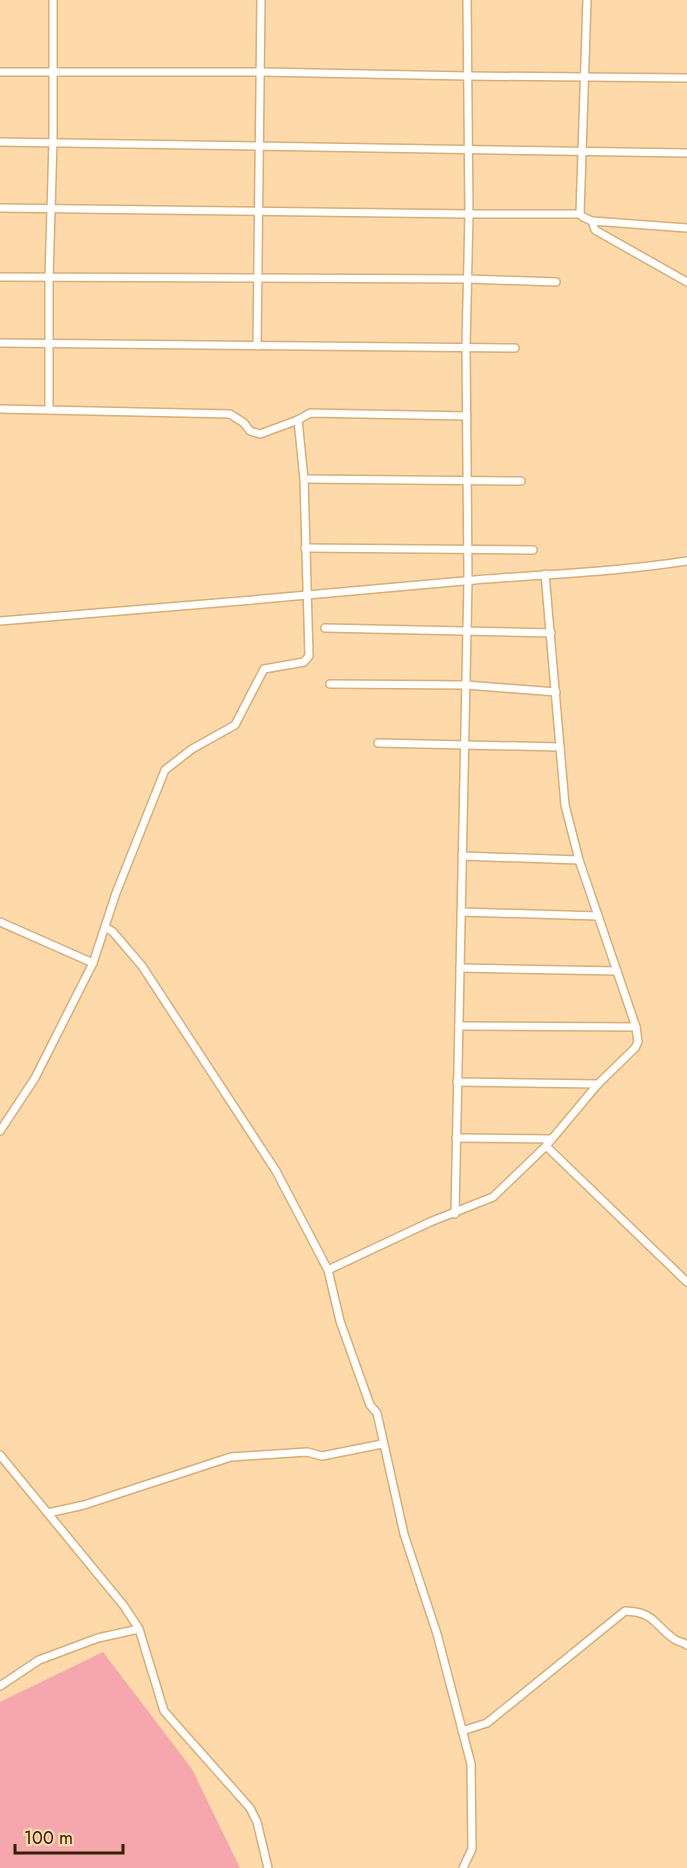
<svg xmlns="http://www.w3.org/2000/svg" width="687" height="1868" font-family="Jost,sans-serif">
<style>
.green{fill:#f5a7ad}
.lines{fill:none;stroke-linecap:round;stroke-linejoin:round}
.street-casing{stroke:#daad71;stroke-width:10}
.street{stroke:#fff;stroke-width:7}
</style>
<rect width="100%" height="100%" fill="#fed9a9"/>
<path class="green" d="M103,1652L192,1769L240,1868H0V1702Z"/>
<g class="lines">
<g class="street-casing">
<g id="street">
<path d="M0,72H262L467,76L687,78"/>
<path d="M0,142L687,153"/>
<path d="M0,208L469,214H580L583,217L592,221L687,228"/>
<path d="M580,214L587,0"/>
<path d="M592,221L595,230L687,282"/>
<path d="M0,277L469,279L556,282"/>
<path d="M0,343L515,348"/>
<path d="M257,346L261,0"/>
<path d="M0,409L230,414L244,423L250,431L260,434L298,420L310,413L467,416"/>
<path d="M49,410V278L53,142V0"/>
<path d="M304,479L521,481"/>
<path d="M305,548L533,550"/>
<path d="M0,621C158,608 317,595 475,580C545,574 617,572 687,561"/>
<path d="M325,628L551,633"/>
<path d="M330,684L466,685L556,692"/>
<path d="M378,743L560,747"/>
<path d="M462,856L579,860"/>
<path d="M461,912L598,916"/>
<path d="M0,922L93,963"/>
<path d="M105,927L113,932L142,966L276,1171L328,1270L340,1321L370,1405L377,1413L404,1534L437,1634L471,1764L472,1849L463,1868"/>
<path d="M460,968L617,971"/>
<path d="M459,1026L636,1027"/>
<path d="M457,1082L598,1084"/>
<path d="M0,1131L35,1078L93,963L116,893L165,770L192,749L235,725L264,669L304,662L309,656L304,479L298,420"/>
<path d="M456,1138L551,1139"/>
<path d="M546,1146L687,1282"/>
<path d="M455,1214L468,581L466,346L469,214L467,0"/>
<path d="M328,1270L430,1222L493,1197L546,1146L598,1084L635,1048L638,1042L636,1027L579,860L565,805L545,574"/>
<path d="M0,1455L124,1606L139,1629L164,1711L250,1808L257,1822L268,1868"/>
<path d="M48,1513L84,1505L231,1457L307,1452L322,1456L382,1444"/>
<path d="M0,1686L39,1660L98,1638L139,1629"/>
<path d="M462,1731L487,1723L625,1611C655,1612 653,1624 674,1639C678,1642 683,1642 687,1645"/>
</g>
</g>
<use href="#street" class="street"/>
</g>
<path d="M15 1844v9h108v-9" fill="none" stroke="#312007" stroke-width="3"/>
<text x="24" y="1844" font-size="18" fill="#312007" stroke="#fed9a9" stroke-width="4.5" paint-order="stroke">100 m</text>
</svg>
